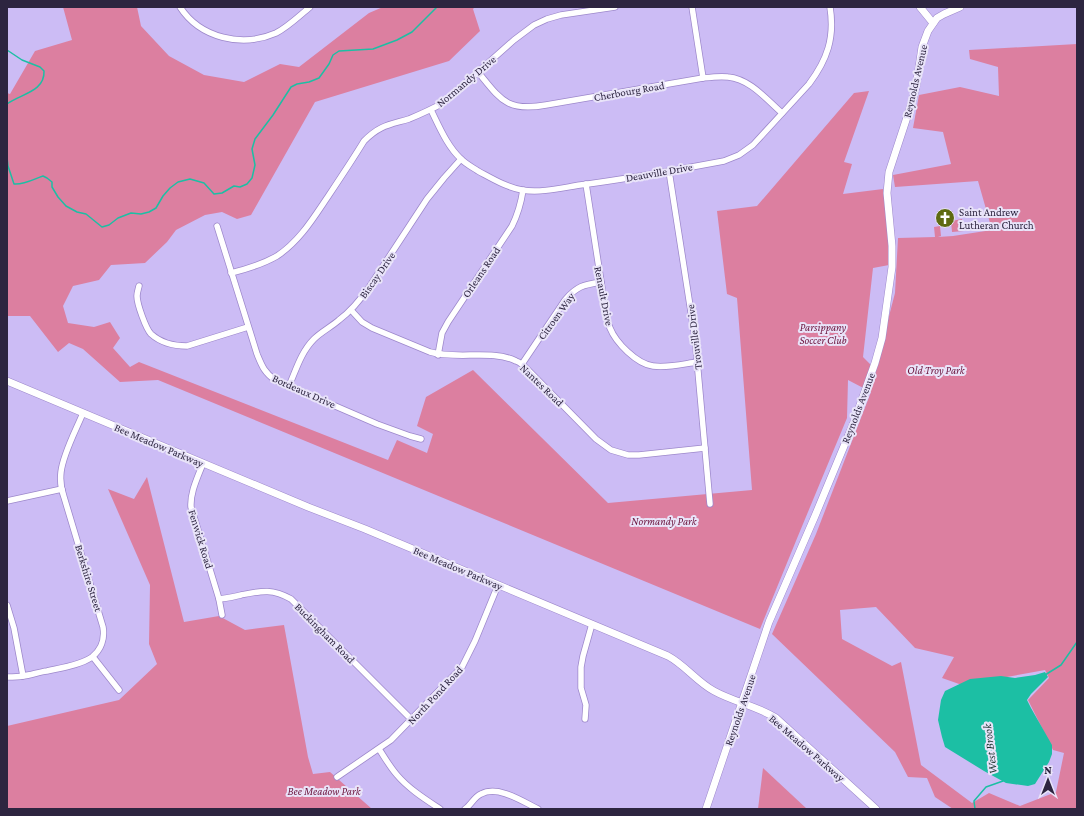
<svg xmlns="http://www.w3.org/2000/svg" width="1084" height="816" font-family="'Crimson Pro',serif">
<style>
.green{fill:#dc7fa0;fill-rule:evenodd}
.water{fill:#1cbfa4}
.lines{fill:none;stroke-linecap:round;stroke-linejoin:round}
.stream{stroke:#1cbfa4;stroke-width:1.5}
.minor-casing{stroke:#9d88cb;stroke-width:7}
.tertiary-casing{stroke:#9d88cb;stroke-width:8}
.minor{stroke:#fff;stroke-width:5.5}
.tertiary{stroke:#fff;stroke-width:7}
.labels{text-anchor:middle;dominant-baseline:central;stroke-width:4;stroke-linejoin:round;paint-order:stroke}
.street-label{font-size:11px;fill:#2d2540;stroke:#e9e4f9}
.poi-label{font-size:11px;fill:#2d2540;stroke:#e9e4f9;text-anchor:start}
.park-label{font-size:11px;font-style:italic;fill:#6d153e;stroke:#e9e4f9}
.water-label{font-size:12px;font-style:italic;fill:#1e3630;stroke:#e9e4f9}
</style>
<rect width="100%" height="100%" fill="#ccbcf5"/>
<g class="green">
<path d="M63,7H137L141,26L169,56L204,75L244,82L280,64L299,67L369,13L383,7H475L473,9L480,31L449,61L315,102L251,215L237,219L222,212L205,215L176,230L167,242L145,263L111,265L99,280L73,286L63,306L68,323L94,327L110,322L120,338L113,348L130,367L139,362L388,460L397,440L427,453L433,434L417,426L426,397L473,370L608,503L752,490L737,298L727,294L717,211L757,206L854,93L869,91L844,162L852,164L843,194L883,189L888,233L889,265L873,268L863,357L874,368V374L895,293L898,238L935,237L934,227L940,226L941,236L938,237L953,236L992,230L978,181L895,187L893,175L951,164L943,132L913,128L919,95L960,87L999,96L998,67L970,59L969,50L1077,44V809H953L935,797L927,778L908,777L895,752L772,634L816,534L871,392L848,380L847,418L798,536L760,629L158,380L120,382L83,349L69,343L58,352L30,316H7V93L10,94L35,51L72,40ZM876,607L915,648L954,657L942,678L962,685L1045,670L1049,678L1028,700L1053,750L1064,753L1056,792L1020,806L989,793L972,803L921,765L901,662L892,666L842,639L840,610Z"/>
<path d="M962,219L964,231L952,232L951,221Z"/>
<path d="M147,477L184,622L219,616L245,630L284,625L308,757L313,774L330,772L372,809H7V726L119,700L157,664L149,644L150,585L108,489L134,499Z"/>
<path d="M763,768L807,809H758Z"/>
</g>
<path class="water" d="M1045,672L1048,677L1031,694L1027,700L1031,708L1052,745V754L1049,762L1035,784L1028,786L1006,783L984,771L945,747L942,737L938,720L941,700L945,691L970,679L1001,676L1015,678L1035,675Z"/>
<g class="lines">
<g class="stream">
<path d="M7,50L22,60L40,67L44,71C45,92 20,94 7,104"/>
<path d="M7,157L8,166L14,184C24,185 34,179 43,176L47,178L52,182V187L58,197L66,206L77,212L86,214L102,227L109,225L118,218L131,213L141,214L149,212L156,208L163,196L170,188L178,182L190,179L204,183L214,194L222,193L234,186L240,187L247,184L252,178L255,165L252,149L255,139L273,115L291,87L297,84L309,82L319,78L329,64L333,55L339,51L373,49L397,40L412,32L437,7"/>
<path d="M1045,675L1061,665L1077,642"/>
<path d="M975,809L974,801L986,787L1003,781L1002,779"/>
</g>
<g class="minor-casing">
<g id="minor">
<path d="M180,7C200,38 242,48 276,33C288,27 299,16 310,7"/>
<path d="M692,7L703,78"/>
<path d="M478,72C501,100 507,112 546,105L703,78C712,77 720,76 728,77C750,79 766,99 782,113"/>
<path d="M431,110C439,126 447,146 461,159C466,164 472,167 478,171C493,179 506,187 522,190C541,193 561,188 580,185C628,179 676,170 724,161L739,155L753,145L809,84C827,60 835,38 830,7"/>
<path d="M669,171L695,338L710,504"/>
<path d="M586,184L605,307C606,314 607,322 610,328C616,343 637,364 653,366C668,368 683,364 697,362"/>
<path d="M217,226L257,354C262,366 264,372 275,380L377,424L410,436L421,439"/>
<path d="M231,273C247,269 263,264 277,256C300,241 314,217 329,195C341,177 353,159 364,141C380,125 389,125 409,119C421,114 432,109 443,103L514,40L534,25L547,19L561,15L615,7"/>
<path d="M139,286C138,290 137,293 137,296C137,304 146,329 151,334C161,343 175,346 187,346L248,327"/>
<path d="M351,310L362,322L372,328L430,352C457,360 492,349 516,361C522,363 526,368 530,372L596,439L611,450L628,455H639L705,448"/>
<path d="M438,355L442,333L448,322L512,226C518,214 521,203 523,190"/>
<path d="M522,364L565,300C577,286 583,285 601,282"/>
<path d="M289,386C296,370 301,352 314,339C321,332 331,327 339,320C351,311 361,299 370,286L427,199L444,178L461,159"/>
<path d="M203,463C198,477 190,492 191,507L219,599L222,615"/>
<path d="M7,501L62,489"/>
<path d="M219,599C227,598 234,597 241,595C261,591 272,588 291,599L411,719"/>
<path d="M7,605L14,628L23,676"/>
<path d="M93,657L119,690"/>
<path d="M7,677C12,677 18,677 23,676C31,675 39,672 47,671C60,668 81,665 92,657C101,650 105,639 103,627L64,497C61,489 60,481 61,472C63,454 76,430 83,413"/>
<path d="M585,719L586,705L581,688V667L583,656L592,624"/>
<path d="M379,749C385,758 390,767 397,775C409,789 425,799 440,809"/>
<path d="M337,777L391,740L462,667L475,641L498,585"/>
<path d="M465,809C471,805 474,797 481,794C498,785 522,801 538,809"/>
</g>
</g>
<g class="tertiary-casing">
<g id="tertiary">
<path d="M920,7L933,23"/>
<path d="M7,381L308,507L365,529L668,656C685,665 697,682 714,691C734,702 757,706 776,718L876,809"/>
<path d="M706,809L769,622L815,516L854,422L875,363L882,338L892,267V246L887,193L889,172L912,102L916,87L922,47L928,31L937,18L944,14L960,7"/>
</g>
</g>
<use href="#minor" class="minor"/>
<use href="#tertiary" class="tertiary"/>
</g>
<defs>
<g id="church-disc" transform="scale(1)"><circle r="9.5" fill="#5e6a11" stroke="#e9e4f9"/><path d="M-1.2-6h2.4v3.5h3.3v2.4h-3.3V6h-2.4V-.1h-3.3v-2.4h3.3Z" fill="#fff"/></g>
</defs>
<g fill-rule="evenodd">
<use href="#church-disc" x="945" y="218"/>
</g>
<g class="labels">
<g class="street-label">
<text transform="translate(466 81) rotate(-40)">Normandy Drive</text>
<text transform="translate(915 81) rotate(-77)">Reynolds Avenue</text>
<text transform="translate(629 91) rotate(-10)">Cherbourg Road</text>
<text transform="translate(659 172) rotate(-10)">Deauville Drive</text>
<text transform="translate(481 272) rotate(-56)">Orleans Road</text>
<text transform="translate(377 275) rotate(-55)">Biscay Drive</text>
<text transform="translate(604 296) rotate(79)">Renault Drive</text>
<text transform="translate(556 316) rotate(-54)">Citroen Way</text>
<text transform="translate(694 337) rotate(-97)">Trouville Drive</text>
<text transform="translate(542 385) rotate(44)">Nantes Road</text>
<text transform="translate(304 391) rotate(24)">Bordeaux Drive</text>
<text transform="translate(858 408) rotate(-69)">Reynolds Avenue</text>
<text transform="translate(159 445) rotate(23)">Bee Meadow Parkway</text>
<text transform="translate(201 539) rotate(73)">Fenwick Road</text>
<text transform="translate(458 568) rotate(23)">Bee Meadow Parkway</text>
<text transform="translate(89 578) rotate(73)">Berkshire Street</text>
<text transform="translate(325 633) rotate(45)">Buckingham Road</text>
<text transform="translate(435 695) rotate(-47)">North Pond Road</text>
<text transform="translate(740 710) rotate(-71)">Reynolds Avenue</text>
<text transform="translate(807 748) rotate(41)">Bee Meadow Parkway</text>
</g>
<g class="poi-label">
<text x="959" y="212">Saint Andrew<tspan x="959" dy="13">Lutheran Church</tspan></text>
</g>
<g class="park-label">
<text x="823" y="327">Parsippany<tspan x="823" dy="13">Soccer Club</tspan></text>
<text x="936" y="370">Old Troy Park</text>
<text x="664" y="521">Normandy Park</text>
<text x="324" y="791">Bee Meadow Park</text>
</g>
<g class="water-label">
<text transform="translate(990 749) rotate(-97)">West Brook</text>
</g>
</g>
<rect width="1084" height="816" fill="none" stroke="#2d2540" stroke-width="16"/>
<g transform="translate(1048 780)" stroke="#e9e4f9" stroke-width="3" paint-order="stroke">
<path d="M0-3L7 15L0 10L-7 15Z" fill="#2d2540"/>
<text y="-6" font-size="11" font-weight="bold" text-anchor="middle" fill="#2d2540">N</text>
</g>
</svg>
